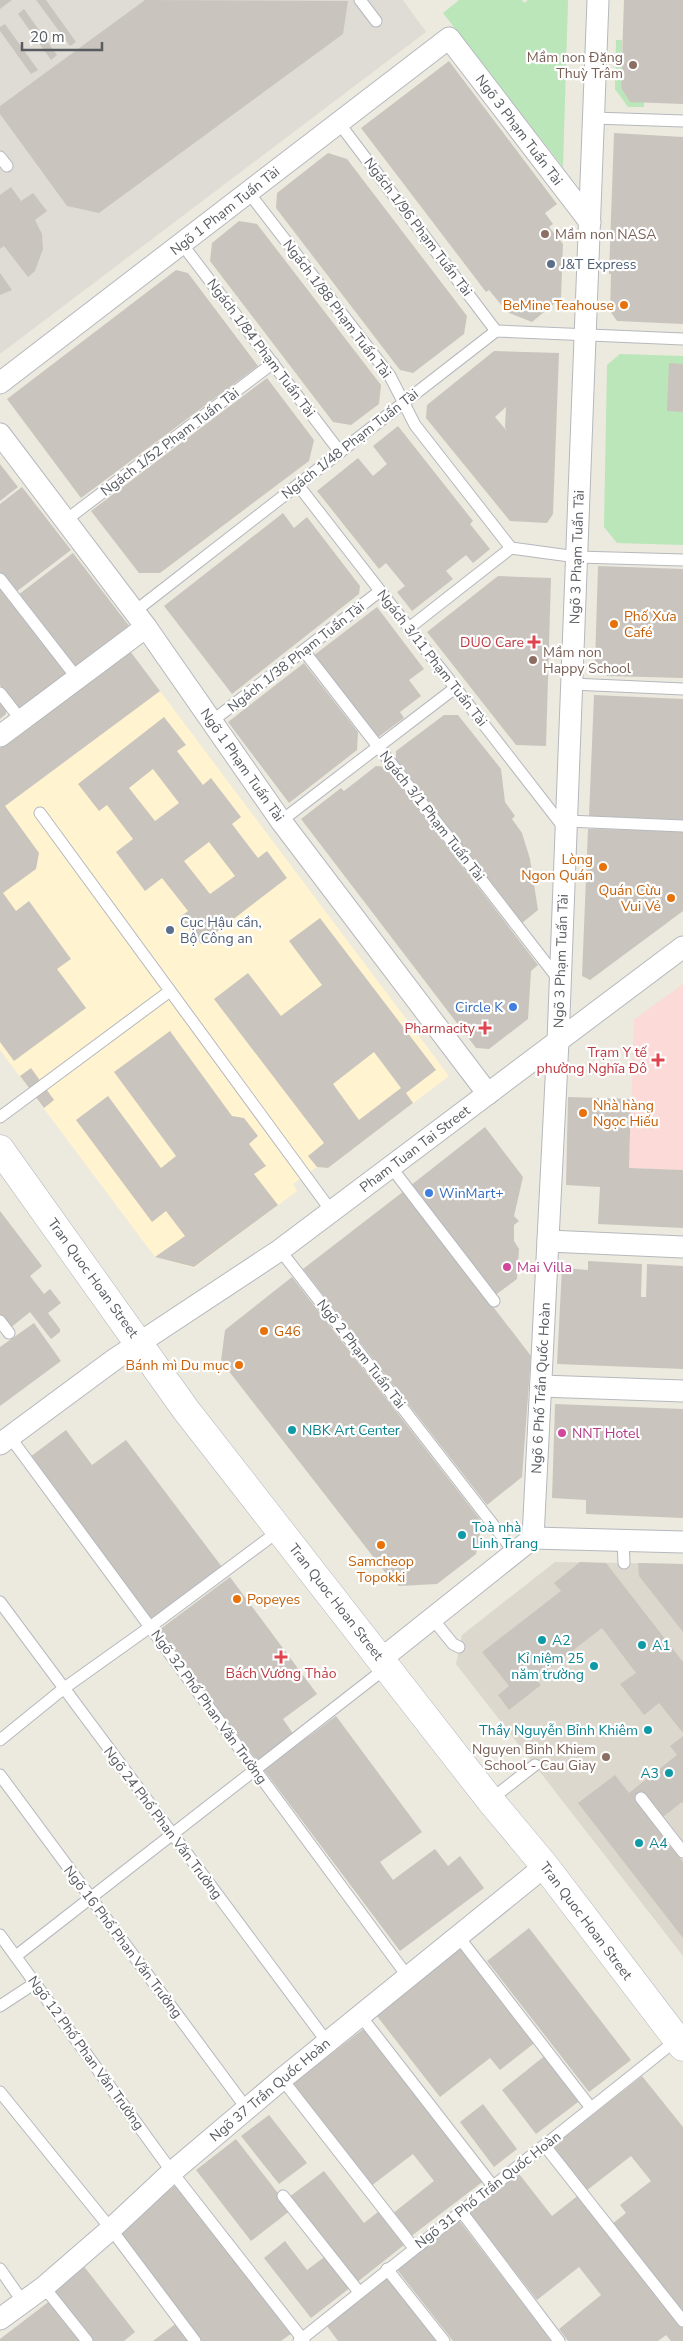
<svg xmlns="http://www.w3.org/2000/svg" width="683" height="2341" font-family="'Nunito Sans',sans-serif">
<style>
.commercial{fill:#fff3d0}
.industrial{fill:#dfdcd6}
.education{fill:#dcd8cd}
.medical{fill:#fcdad7}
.green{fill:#bae6b9}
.building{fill:#c9c5be;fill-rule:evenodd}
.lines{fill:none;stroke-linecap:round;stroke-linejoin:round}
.lane-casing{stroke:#b5b8bd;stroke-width:13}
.street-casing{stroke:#b5b8bd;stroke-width:23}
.secondary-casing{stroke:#b5b9bf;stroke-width:29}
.lane{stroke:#fff;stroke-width:11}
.street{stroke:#fff;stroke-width:21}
.secondary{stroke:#fff;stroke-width:28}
.education-dot{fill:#8d6e63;stroke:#fff;stroke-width:2}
.service-dot{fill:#5c6f8a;stroke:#fff;stroke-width:2}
.food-dot{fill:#e8710a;stroke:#fff;stroke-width:2}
.health-dot{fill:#e0444e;stroke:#fff;stroke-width:2}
.shop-dot{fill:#3f7fe0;stroke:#fff;stroke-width:2}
.hotel-dot{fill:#d1479c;stroke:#fff;stroke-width:2}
.culture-dot{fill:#0f9aa8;stroke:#fff;stroke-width:2}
.labels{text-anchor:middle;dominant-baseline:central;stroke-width:4.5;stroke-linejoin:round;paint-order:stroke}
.education-label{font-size:14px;fill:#785e54;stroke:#fff;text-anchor:end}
.street-label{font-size:14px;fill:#585c61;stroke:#fff}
.service-label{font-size:14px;fill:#4e5e75;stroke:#fff;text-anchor:start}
.food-label{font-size:14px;fill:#c56008;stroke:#fff;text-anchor:end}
.health-label{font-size:14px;fill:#be3a42;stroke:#fff;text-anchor:end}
.shop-label{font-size:14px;fill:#366cbe;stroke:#fff;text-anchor:end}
.hotel-label{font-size:14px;fill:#b23c85;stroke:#fff;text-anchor:start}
.culture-label{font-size:14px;fill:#0d838f;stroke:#fff;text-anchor:start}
</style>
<rect width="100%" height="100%" fill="#ece9de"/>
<path class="commercial" d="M160,691L449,1076L328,1168L317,1167L305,1175L293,1184L297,1191L194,1268L155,1257L0,1050V810Z"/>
<path class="industrial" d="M0,0H403L426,32L0,354Z"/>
<path class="education" d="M555,1562L683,1564V1956L456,1664L462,1635Z"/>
<path class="medical" d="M683,984V1170L629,1168L634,1020Z"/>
<g class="green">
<path d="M459,0H522L524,3L528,0H568L563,167L443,13Z"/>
<path d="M616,40H622L621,88L630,102H644V107H628L615,89Z"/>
<path d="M620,354L683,356V545L617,543L604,527L607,365Z"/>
</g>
<g class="building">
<path d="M0,0H12L0,9Z"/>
<path d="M36,0H46L76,42L70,46Z"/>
<path d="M145,0L348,1L343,34L99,213L67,206L0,114V106Z"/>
<path d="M624,0H683V104L630,102L621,88Z"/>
<path d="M24,9L57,55L51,60L18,14Z"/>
<path d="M5,24L38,70L31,74L0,31V27Z"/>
<path d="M449,61L557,204L545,213L553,224L549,227L563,244L561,298L532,322L507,312L489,290L486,292L361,128Z"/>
<path d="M614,133L683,137V324L617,321L610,311L611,274H609Z"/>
<path d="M328,153L347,159L467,316L464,334L413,373L400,370L276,208L277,193Z"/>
<path d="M11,187L21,201L33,193L47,211L35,220L42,234L43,249L35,271L28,277L4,246L0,249V195Z"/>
<path d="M239,221L257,224L381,385L379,404L351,425L333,422L210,261L212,243Z"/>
<path d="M176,270L188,273L258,366L81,498L7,399Z"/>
<path d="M0,273L12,290L0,295Z"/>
<path d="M494,351L559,353L553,514L547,523L510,521L426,418L427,405ZM506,407L505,427L506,430L495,417Z"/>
<path d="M669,363L683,364V412L667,411Z"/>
<path d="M267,378L314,440L309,461L160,573H139L91,511Z"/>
<path d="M398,426L473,521L470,524L490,549L473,563L466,555L446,571L453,579L412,611L397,592L405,586L386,563L379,569L317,491L358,458L373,476L387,464L373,446Z"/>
<path d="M0,464L18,487L0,501Z"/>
<path d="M22,487L71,550L16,592L0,573V504Z"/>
<path d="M283,513L294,528L307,517L360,586L359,594L232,694L164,606Z"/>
<path d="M73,553L130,627L75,669L18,595Z"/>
<path d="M598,566L683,569V678L607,676L595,663Z"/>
<path d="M498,576L551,578L546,746L516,745L427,632Z"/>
<path d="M0,586L68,674L20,711L0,685Z"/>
<path d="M377,607L424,669L409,680L421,696L400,712L404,718L377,738L313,656Z"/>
<path d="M130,651L160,691L5,806L39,853L36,869L3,893L16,911L29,901L71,959L57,969L86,1008L14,1061L0,1042V748Z"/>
<path d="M304,663L358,732L357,750L289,803L228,722Z"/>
<path d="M594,695L683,699V820L589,816Z"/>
<path d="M0,700L6,707V714L0,719Z"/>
<path d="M444,715H458L501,769L505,802L515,816L512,819L522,833L530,859L538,910L522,923L396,760V751Z"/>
<path d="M164,717L186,745L177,751L203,785L211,778L241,817L232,824L258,858L267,851L287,878L201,944L180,917L188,911L162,878L145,891L116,852L133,839L107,805L99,811L78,784ZM153,769L179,803L155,821L129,788ZM209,842L235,876L210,894L184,861Z"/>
<path d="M376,766L386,767L538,965L531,971L528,1019L489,1049L476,1048L301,819L341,788L344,791Z"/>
<path d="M588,829L683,830V911L590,980L582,976Z"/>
<path d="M320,918L436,1070L406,1093L413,1103L328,1168L317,1167L308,1156L324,1143L214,999L248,973L281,1016L322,985L289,941ZM374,1052L401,1088L359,1120L333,1084Z"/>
<path d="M170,1031L232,1116L244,1118L258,1136L249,1144L266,1166L254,1174L278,1205L194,1267L155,1257L185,1236L166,1211L152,1222L76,1120L108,1096L161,1168L176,1156L114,1072Z"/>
<path d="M31,1068L54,1100L44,1108L20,1076Z"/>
<path d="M568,1097L631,1099L629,1168L683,1170V1228L598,1224L600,1187L566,1185Z"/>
<path d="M485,1127L523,1177L514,1216L519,1221L514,1225V1241L519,1249L517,1279L494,1296L410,1186Z"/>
<path d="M404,1191L531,1356L522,1477L487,1505L303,1269Z"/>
<path d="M0,1211L42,1266L30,1276L44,1294L50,1289L61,1303L48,1313L60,1329V1332L51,1339L30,1312L9,1329L0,1317Z"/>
<path d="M588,1261L642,1264L641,1297H646L647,1264L683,1266V1369L557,1364L562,1268L588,1270Z"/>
<path d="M292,1277L482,1522L476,1554L437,1584L399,1586L394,1579L392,1581L221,1361L225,1330Z"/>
<path d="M34,1323L61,1361L0,1406V1347Z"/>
<path d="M555,1404L683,1409V1518L586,1514V1500L552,1498Z"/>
<path d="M66,1430L92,1465L126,1440L222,1567L152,1620L30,1457Z"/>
<path d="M580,1562L606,1563L683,1662V1733L659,1703L644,1715L620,1684L636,1673L602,1628L536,1679L541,1685L509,1710L498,1695L509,1686L482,1652L561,1591L554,1583Z"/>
<path d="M638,1563L683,1564V1632L639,1576Z"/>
<path d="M230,1577L317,1694L283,1719L294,1735L258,1762L159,1630Z"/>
<path d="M336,1716L422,1832L380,1862L393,1880L435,1849L448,1866L460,1856L484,1888L400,1951L264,1770L294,1747L293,1745L306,1735L308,1737Z"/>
<path d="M683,1736V1804L682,1802L654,1824L683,1862V1938L578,1803L615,1775L629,1793L677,1755L670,1746Z"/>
<path d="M529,1928L631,2060L589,2092L487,1961Z"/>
<path d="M461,1944L537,2041L500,2070L490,2058L440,2097L373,2011Z"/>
<path d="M366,2027L485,2180L410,2237L392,2214L434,2181L413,2154L371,2186L292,2084Z"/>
<path d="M547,2054L582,2099L536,2134L502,2090Z"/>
<path d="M642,2076L683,2127V2314L612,2224L626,2213L620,2205L651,2181L631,2156L586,2191L551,2148Z"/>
<path d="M483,2104L517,2149L494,2167L460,2122Z"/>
<path d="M269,2115L307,2163L279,2184L241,2136Z"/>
<path d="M236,2139L291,2210L251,2241L196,2170Z"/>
<path d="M516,2170L552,2216L580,2194L683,2327V2341H671L666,2335L658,2341H568L559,2329L601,2295L579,2267L537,2300L466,2209Z"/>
<path d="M324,2171L364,2223L378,2212L404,2245L356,2283L289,2197Z"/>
<path d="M177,2184L292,2333L281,2341H198L114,2233Z"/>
<path d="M458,2219L552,2341H453L395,2267Z"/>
<path d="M285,2241L307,2270L327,2255L351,2287L311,2318L264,2258Z"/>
<path d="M79,2260L135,2332L124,2341H91L48,2285Z"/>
<path d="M387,2273L440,2341H338L324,2322Z"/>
<path d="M51,2300L83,2341H0V2339Z"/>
<path d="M178,2322L193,2341H153Z"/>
</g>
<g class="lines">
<g class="lane-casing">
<g id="lane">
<path d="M360,0L376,21"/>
<path d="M594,118L683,121"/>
<path d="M339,123L496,331"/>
<path d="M0,157L7,166"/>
<path d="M249,193L390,376L415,425L511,548"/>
<path d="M182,244L340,452"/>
<path d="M298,485L565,829"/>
<path d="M66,520L273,363"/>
<path d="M0,579L77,678"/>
<path d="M134,612L496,331L683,339"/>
<path d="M409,628L511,548L577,557L683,560"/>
<path d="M304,651L559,980"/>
<path d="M572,684L683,689"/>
<path d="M0,693L21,720"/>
<path d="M211,722L380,591"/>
<path d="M40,813L332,1212"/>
<path d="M281,821L455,688"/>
<path d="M567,821L683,826"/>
<path d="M0,1117L170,991"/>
<path d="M391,1167L494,1301"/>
<path d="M280,1250L515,1553"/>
<path d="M0,1321L9,1333"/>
<path d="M10,1437L408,1977"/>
<path d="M623,1541L624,1563"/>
<path d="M0,1602L327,2042"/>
<path d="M432,1618L453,1644L459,1647"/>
<path d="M0,1740L63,1689L150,1627L280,1530"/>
<path d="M0,1775L247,2109"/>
<path d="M641,1798L683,1852"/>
<path d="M490,1800L535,1765"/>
<path d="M0,1935L172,2172L304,2341"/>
<path d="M458,1936L591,2108"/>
<path d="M16,1956L387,1667"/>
<path d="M0,2006L35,1983"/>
<path d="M360,2015L492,2185"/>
<path d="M282,2079L414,2248"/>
<path d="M0,2092L111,2229L195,2341"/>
<path d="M545,2146L683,2321"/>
<path d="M283,2196L359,2292"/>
<path d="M461,2211L559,2341"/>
<path d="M0,2269L23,2302"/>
<path d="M387,2269L444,2341"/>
<path d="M44,2287L87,2341"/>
<path d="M299,2341L679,2038"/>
</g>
</g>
<g class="street-casing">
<g id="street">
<path d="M0,383L449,38L590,222"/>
<path d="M0,434L146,627L281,821L488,1094"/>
<path d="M0,736L146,627"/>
<path d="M548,1241L683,1247"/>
<path d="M541,1386L683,1391"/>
<path d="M0,1444L115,1359L280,1250L683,947"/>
<path d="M533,1538L683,1542"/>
<path d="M380,1660L533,1538L558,1041L598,0"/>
<path d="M0,2319L44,2287L111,2229L172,2172L282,2079L545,1866"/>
</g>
</g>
<g class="secondary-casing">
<path id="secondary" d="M0,1149L186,1410L490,1800L545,1866L683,2047"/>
</g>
<use href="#lane" class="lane"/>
<use href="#street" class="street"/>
<use href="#secondary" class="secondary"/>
</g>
<g class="education-dot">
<circle cx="633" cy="65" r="5"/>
<circle cx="545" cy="234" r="5"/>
<circle cx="533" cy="660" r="5"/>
<circle cx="606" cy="1757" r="5"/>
</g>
<g class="service-dot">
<circle cx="551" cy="264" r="5"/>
<circle cx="170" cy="930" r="5"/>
</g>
<g class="food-dot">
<circle cx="624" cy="305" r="5"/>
<circle cx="614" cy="624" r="5"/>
<circle cx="603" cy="867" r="5"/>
<circle cx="671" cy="898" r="5"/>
<circle cx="583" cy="1113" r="5"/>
<circle cx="264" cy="1331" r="5"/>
<circle cx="239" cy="1365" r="5"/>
<circle cx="381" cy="1545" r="5"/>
<circle cx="237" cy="1599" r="5"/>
</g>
<g class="health-dot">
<path d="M531.5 634.5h5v5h5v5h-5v5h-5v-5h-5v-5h5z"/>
<path d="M482.5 1020.5h5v5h5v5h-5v5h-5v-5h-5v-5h5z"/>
<path d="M655.5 1052.5h5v5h5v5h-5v5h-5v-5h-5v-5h5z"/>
<path d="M278.5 1649.5h5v5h5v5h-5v5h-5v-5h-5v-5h5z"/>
</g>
<g class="shop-dot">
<circle cx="513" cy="1007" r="5"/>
<circle cx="429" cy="1193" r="5"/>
</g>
<g class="hotel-dot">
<circle cx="507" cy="1267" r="5"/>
<circle cx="562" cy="1433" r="5"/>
</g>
<g class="culture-dot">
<circle cx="292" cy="1430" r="5"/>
<circle cx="462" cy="1535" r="5"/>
<circle cx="542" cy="1640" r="5"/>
<circle cx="642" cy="1645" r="5"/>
<circle cx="594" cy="1666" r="5"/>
<circle cx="648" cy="1730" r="5"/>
<circle cx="669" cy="1773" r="5"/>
<circle cx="639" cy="1843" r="5"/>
</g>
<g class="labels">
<g class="education-label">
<text x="623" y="57">Mầm non Đặng<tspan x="623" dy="16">Thuỳ Trâm</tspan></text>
<text x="555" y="234" text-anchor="start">Mầm non NASA</text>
<text x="543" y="652" text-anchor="start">Mầm non<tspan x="543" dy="16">Happy School</tspan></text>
<text x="596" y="1749">Nguyen Binh Khiem<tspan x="596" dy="16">School - Cau Giay</tspan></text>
</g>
<g class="street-label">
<text transform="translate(519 130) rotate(53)">Ngõ 3 Phạm Tuấn Tài</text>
<text transform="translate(225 211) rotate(-38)">Ngõ 1 Phạm Tuấn Tài</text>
<text transform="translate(418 227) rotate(53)">Ngách 1/96 Phạm Tuấn Tài</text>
<text transform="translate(337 309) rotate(53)">Ngách 1/88 Phạm Tuấn Tài</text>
<text transform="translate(261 348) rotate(53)">Ngách 1/84 Phạm Tuấn Tài</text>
<text transform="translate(170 442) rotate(-37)">Ngách 1/52 Phạm Tuấn Tài</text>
<text transform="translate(350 444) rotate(-38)">Ngách 1/48 Phạm Tuấn Tài</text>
<text transform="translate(577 557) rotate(-88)">Ngõ 3 Phạm Tuấn Tài</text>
<text transform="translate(296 657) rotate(-38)">Ngách 1/38 Phạm Tuấn Tài</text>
<text transform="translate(432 658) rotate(52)">Ngách 3/11 Phạm Tuấn Tài</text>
<text transform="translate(242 765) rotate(55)">Ngõ 1 Phạm Tuấn Tài</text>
<text transform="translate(432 816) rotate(52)">Ngách 3/1 Phạm Tuấn Tài</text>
<text transform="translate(561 961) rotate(-88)">Ngõ 3 Phạm Tuấn Tài</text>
<text transform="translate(415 1149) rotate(-37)">Pham Tuan Tai Street</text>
<text transform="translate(93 1278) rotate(54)">Tran Quoc Hoan Street</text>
<text transform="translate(361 1354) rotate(52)">Ngõ 2 Phạm Tuấn Tài</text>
<text transform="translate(541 1388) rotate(-87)">Ngõ 6 Phố Trần Quốc Hoàn</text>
<text transform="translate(336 1602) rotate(52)">Tran Quoc Hoan Street</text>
<text transform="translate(209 1707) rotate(54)">Ngõ 32 Phố Phan Văn Trường</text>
<text transform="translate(163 1823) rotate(53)">Ngõ 24 Phố Phan Văn Trường</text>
<text transform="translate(586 1921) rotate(53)">Tran Quoc Hoan Street</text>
<text transform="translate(123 1942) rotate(53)">Ngõ 16 Phố Phan Văn Trường</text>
<text transform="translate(86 2053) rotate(54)">Ngõ 12 Phố Phan Văn Trường</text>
<text transform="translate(270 2090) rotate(-40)">Ngõ 37 Trần Quốc Hoàn</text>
<text transform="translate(488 2190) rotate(-38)">Ngõ 31 Phố Trần Quốc Hoàn</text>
</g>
<g class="service-label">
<text x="561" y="264">J&amp;T Express</text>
<text x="180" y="922">Cục Hậu cần,<tspan x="180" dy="16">Bộ Công an</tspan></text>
</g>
<g class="food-label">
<text x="614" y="305">BeMine Teahouse</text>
<text x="624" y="616" text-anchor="start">Phố Xưa<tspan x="624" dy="16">Café</tspan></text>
<text x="593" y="859">Lòng<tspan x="593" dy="16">Ngon Quán</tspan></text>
<text x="661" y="890">Quán Cừu<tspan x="661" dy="16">Vui Vẻ</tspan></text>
<text x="593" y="1105" text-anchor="start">Nhà hàng<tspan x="593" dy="16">Ngọc Hiếu</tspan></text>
<text x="274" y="1331" text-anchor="start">G46</text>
<text x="229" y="1365">Bánh mì Du mục</text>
<text x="381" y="1561" text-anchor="middle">Samcheop<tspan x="381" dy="16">Topokki</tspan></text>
<text x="247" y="1599" text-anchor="start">Popeyes</text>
</g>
<g class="health-label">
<text x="524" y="642">DUO Care</text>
<text x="475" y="1028">Pharmacity</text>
<text x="647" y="1052">Trạm Y tế<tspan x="647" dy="16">phường Nghĩa Đô</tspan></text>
<text x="281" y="1673" text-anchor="middle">Bách Vương Thảo</text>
</g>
<g class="shop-label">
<text x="503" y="1007">Circle K</text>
<text x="439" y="1193" text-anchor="start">WinMart+</text>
</g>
<g class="hotel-label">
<text x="517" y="1267">Mai Villa</text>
<text x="572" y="1433">NNT Hotel</text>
</g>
<g class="culture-label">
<text x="302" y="1430">NBK Art Center</text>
<text x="472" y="1527">Toà nhà<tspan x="472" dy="16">Linh Trang</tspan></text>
<text x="552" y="1640">A2</text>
<text x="652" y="1645">A1</text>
<text x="584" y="1658" text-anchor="end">Kỉ niệm 25<tspan x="584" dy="16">năm trường</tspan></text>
<text x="638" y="1730" text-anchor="end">Thầy Nguyễn Bỉnh Khiêm</text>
<text x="659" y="1773" text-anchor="end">A3</text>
<text x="649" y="1843">A4</text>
</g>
</g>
<path d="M22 42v8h80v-8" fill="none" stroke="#585c61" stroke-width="2.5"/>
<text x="30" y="42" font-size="15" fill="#585c61" stroke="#ffffff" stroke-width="4" paint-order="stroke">20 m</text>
</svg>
